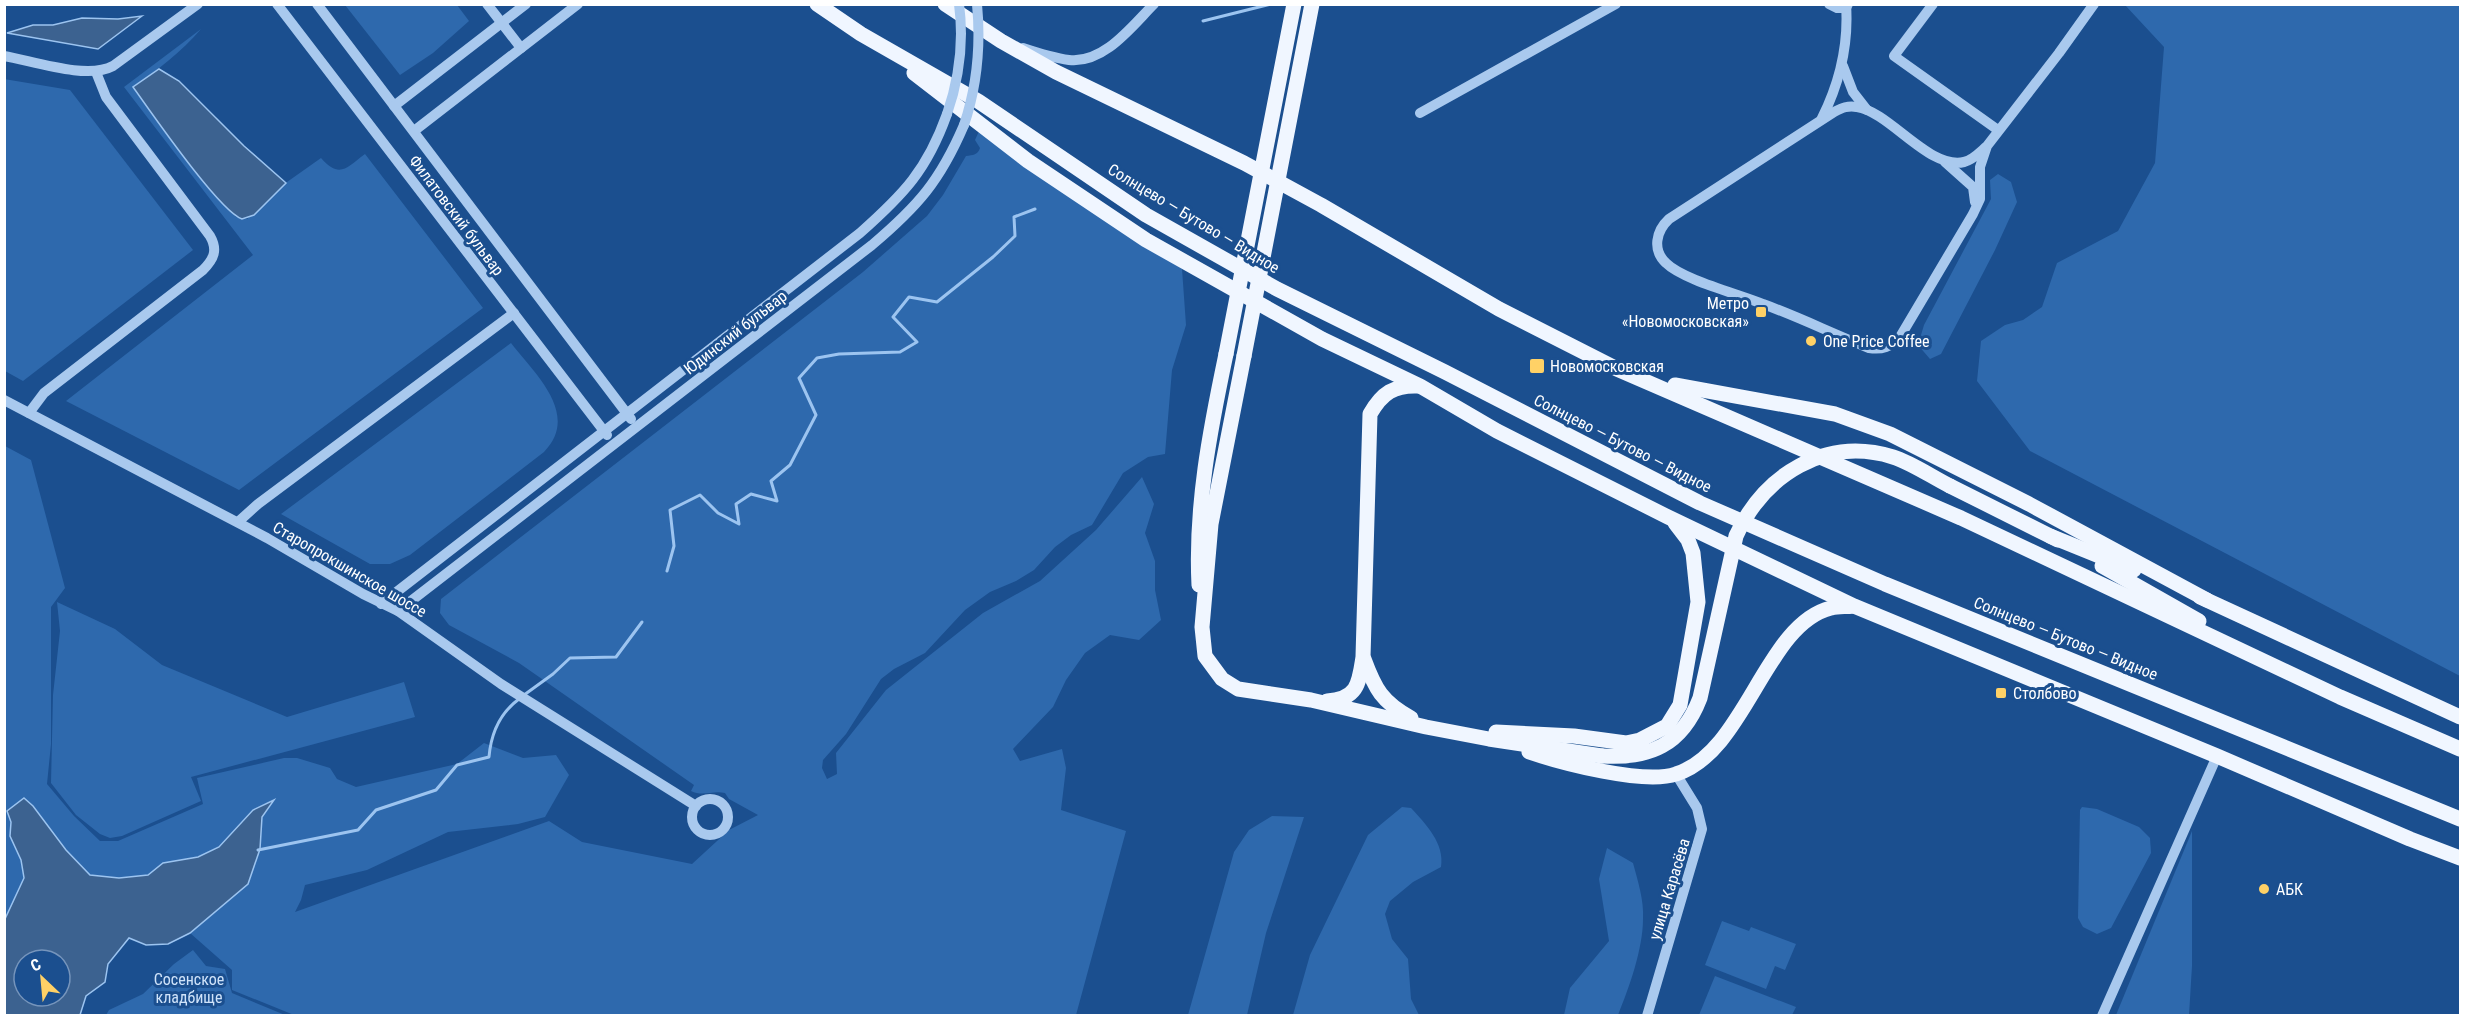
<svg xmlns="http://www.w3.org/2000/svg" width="2465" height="1020" font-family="'Roboto Condensed',sans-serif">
  <rect width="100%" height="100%" fill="#1b4f8f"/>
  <g fill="#2e69ad">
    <path d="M345,5H457L469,21L433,53L400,75Z"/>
    <path d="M2125,5H2460V676L2030,451L1977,381L1981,341L2005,325L2023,320L2042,307L2057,263L2118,231L2155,163L2164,47Z"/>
    <path d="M201,29C181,52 158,70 133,87L196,172L231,212L236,217L247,219L287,182L321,158C340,179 346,168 365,154L483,308L239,490L66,401L253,255L124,87Z"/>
    <path d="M4,79L70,90L193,250L23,381L5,371Z"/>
    <path d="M980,129L1182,269L1186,325L1172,370L1165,454L1148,457L1123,473L1092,525L1071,535L1055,547L1034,570L1016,581L990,592L965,610L925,653L894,669L881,679L846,734L823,760L822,768L827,779L837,774L836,753L886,690L983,613L1040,581L1096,530L1142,477L1154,504L1145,533L1155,561V590L1161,620L1139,640L1110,635L1085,653L1066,680L1053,707L1013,749L1020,761L1062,749L1066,768L1061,810L1126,831L1076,1015H294L232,990V970L190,933L248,884L260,849L262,817L273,801L253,810L219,847L198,857L163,863L148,875L119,878L90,876L66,850L33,806L11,822L10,836L21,860L24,878L5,919V446L31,460L65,588L51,607V744L47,784L74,816L100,841H118L203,804L197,778L284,758H297L330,768L337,779L356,787L457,764L484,743L523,758L556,755L569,775L545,817L518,824L448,832L367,870L305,885L301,900L295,912L549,821L582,842L692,864L729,830L758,815L729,799L725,793C713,790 703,797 691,791L694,785L519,663L449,625L440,613L441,599L863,272L927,216L943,195L966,156C973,155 978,155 980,148L975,140Z"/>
    <path d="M1998,174L2011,182L2017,202L1995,250L1941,354L1930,359L1918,345L1924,325L1991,199L1990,180Z"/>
    <path d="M511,343C534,373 581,414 544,452L410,555L390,564H370L281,514Z"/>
    <path d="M57,602L115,629L162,665L287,717L404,682L415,717L191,777L201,801L122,836L110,838L100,834L76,815L51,783L53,695L60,631Z"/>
    <path d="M1402,807L1411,808C1426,824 1445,844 1441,867L1413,882L1390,901L1385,914L1392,939L1408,959L1411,999L1419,1015H1293L1310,955L1368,835Z"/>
    <path d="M2082,807L2097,809L2139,827L2150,838L2151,853L2111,928L2097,934L2083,927L2078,918L2080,810Z"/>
    <path d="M1272,816L1304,817L1266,933L1247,1015H1188L1234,852L1249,830Z"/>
    <path d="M2192,831V966L2189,1015H2116Z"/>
    <path d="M1607,848L1633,863C1638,882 1644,900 1643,919C1643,949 1629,988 1618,1015H1564L1570,988L1609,941L1599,879Z"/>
    <path d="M1722,921L1749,931L1751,927L1796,944L1785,970L1775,966L1766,989L1705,965Z"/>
    <path d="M193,950L206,966L225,969L232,993L285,1015H106L109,1010L143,994L174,964Z"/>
    <path d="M1715,976L1796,1007L1792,1015H1699Z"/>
  </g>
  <g fill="#3c6290" stroke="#9cc4f0" stroke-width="1.5" fill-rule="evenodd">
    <path d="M142,16L98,49L7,33L33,25H53L82,18L118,19Z"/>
    <path d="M159,69L179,81L244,146L286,183L254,215L242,219C219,211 151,112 133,87Z"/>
    <path d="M24,798L33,806L66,850L90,875L119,878L148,875L163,863L198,857L219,847L253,810L274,800L262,817L260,849L248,884L190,933L168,944L146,945L129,938L108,964L105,982L86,996L80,1015H5V919L24,878L21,860L10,836L11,822L7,811ZM24,960H60V996H24Z"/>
  </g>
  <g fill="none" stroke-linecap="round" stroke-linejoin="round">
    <g stroke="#9cc4f0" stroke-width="3">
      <path d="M1203,21L1271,4"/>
      <path d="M667,571L674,546L670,510L700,495L718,513L739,524L736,504L751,494L777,501L771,481L790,465L816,415L799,378L817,358L839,354L900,352L917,342L893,317L909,297L937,302L993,257L1015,236L1014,217L1035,209"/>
      <path d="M524,695L553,674L570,658L616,657L642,622"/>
      <path d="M258,850L358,830L376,810L436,790L457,765L489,757C491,733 500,713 519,699"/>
    </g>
    <g stroke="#a9c9ee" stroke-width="10">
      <path d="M277,4L607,435"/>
      <path d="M317,4L631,419"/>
      <path d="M487,4L521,48"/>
      <path d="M1829,4L1837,8H1846L1848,4"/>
      <path d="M1933,4L1894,56L1998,130"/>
      <path d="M1023,48C1038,53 1054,58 1069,60C1104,64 1132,26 1154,4"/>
      <path d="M4,56C33,61 87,80 113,66L198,4"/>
      <path d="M1843,66L1853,92L1867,110"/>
      <path d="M394,106L526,4"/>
      <path d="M1420,113L1616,4"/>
      <path d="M1822,118C1840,82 1849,46 1846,4"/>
      <path d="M414,131L578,4"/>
      <path d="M1987,146C1980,152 1973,160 1964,162C1929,170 1890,112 1857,107C1848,105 1842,108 1834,112L1669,219C1656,231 1652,250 1666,263C1683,280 1739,294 1763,304C1799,317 1833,334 1869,348C1882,350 1891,347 1900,337L1973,214L1980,199V167L1987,146L2059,53L2094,4"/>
      <path d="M1945,162L1973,187L1975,202"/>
      <path d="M4,400L267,538L363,594L398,611L501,684L696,806"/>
      <path d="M29,413L44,393L203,270C214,259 218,250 210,236L106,97L96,72"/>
      <path d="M238,522L258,504L514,313"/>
      <path d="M381,604L860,233C904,194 927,170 947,114"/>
      <path d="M398,611L872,245C918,206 940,181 964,125"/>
      <circle cx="710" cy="817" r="18"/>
      <path d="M1647,1016L1702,829L1697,808L1676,774"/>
      <path d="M2102,1016L2217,756"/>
    </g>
    <g stroke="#f0f6ff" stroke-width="15">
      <path d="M817,4L861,34L978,101L1146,215L1277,289L1445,372L1700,503L1885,584L2460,819"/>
      <path d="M945,4L1001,41L1056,72L1244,163L1321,205L1499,309L1617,369L1961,518L2340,697L2460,749"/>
      <path d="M914,73L1028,161L1146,240L1322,339L1420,386L1497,431L1668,517L1854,606L2217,756L2410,839L2460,858"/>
      <path d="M1244,356L1211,524L1202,627L1205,656L1222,679L1238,689L1311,700L1426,727L1489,739L1602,756"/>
      <path d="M1675,385L1835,414L1890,434L2029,504L2207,600"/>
      <path d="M1950,486L2058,540"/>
      <path d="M2050,536L2134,570"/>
      <path d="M2102,566L2199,621"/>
      <path d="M1199,585C1195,507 1210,430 1226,354"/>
      <path d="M2200,597L2460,717"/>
      <path d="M1364,659C1375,689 1382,702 1411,718"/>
      <path d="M1327,701C1358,699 1359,683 1363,657L1370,414C1382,393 1394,385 1418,386"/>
      <path d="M1496,732L1574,736L1626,743L1640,740L1667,726L1680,705L1698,602L1693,553L1688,540L1675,523"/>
      <path d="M1529,752C1562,763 1644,785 1676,774C1746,752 1765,624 1831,608C1838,606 1846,607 1853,606"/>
    </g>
    <g stroke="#a9c9ee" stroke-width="10">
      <path d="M947,114C959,79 964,41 959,4"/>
      <path d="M964,125C977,86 981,46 977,4"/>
    </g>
    <g stroke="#f0f6ff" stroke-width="15">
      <path d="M1226,354L1294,4"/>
      <path d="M1244,356L1312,4"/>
      <path d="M1602,756C1650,759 1682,745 1700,698L1736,536C1764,475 1825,436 1893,457C1912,463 1932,477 1950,486"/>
    </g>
  </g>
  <g fill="#ffd166" stroke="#1b4f8f" stroke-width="2">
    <rect x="1755" y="306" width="12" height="12" rx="3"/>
    <circle cx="1811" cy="341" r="6"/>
    <rect x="1529" y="358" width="16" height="16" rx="3"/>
    <rect x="1995" y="687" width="12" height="12" rx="3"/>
    <circle cx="2264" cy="889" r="6"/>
  </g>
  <g text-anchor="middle" stroke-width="6" stroke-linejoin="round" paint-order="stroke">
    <g font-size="16" fill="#fff" stroke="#1b4f8f">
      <text transform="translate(457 215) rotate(53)" y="6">Филатовский бульвар</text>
      <text transform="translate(1194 218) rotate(31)" y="6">Солнцево — Бутово — Видное</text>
      <text transform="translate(735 332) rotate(-38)" y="6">Юдинский бульвар</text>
      <text transform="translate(1623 443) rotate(27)" y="6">Солнцево — Бутово — Видное</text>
      <text transform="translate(350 569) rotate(30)" y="6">Старопрокшинское шоссе</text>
      <text transform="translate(2066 638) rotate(22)" y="6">Солнцево — Бутово — Видное</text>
      <text transform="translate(1669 889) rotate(-73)" y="6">улица Карасёва</text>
    </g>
    <g font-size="16" fill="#fff" stroke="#1b4f8f" text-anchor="start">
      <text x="1749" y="309" text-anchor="end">Метро<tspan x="1749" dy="18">«Новомосковская»</tspan></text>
      <text x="1823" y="347">One Price Coffee</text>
      <text x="1550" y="372">Новомосковская</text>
      <text x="2013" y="699">Столбово</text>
      <text x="2276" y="895">АБК</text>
    </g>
    <g font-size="16" fill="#cfe3fa" stroke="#1b4f8f">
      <text x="189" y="985">Сосенское<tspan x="189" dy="18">кладбище</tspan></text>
    </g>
  </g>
  <rect width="2465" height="1020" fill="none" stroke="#ffffff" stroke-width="12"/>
  <g transform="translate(42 978) rotate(334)"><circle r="28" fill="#1b4f8f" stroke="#7695bc" stroke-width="1.5"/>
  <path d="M0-4.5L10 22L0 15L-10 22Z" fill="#ffd166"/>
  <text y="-9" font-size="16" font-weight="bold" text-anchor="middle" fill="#ffffff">С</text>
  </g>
</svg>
